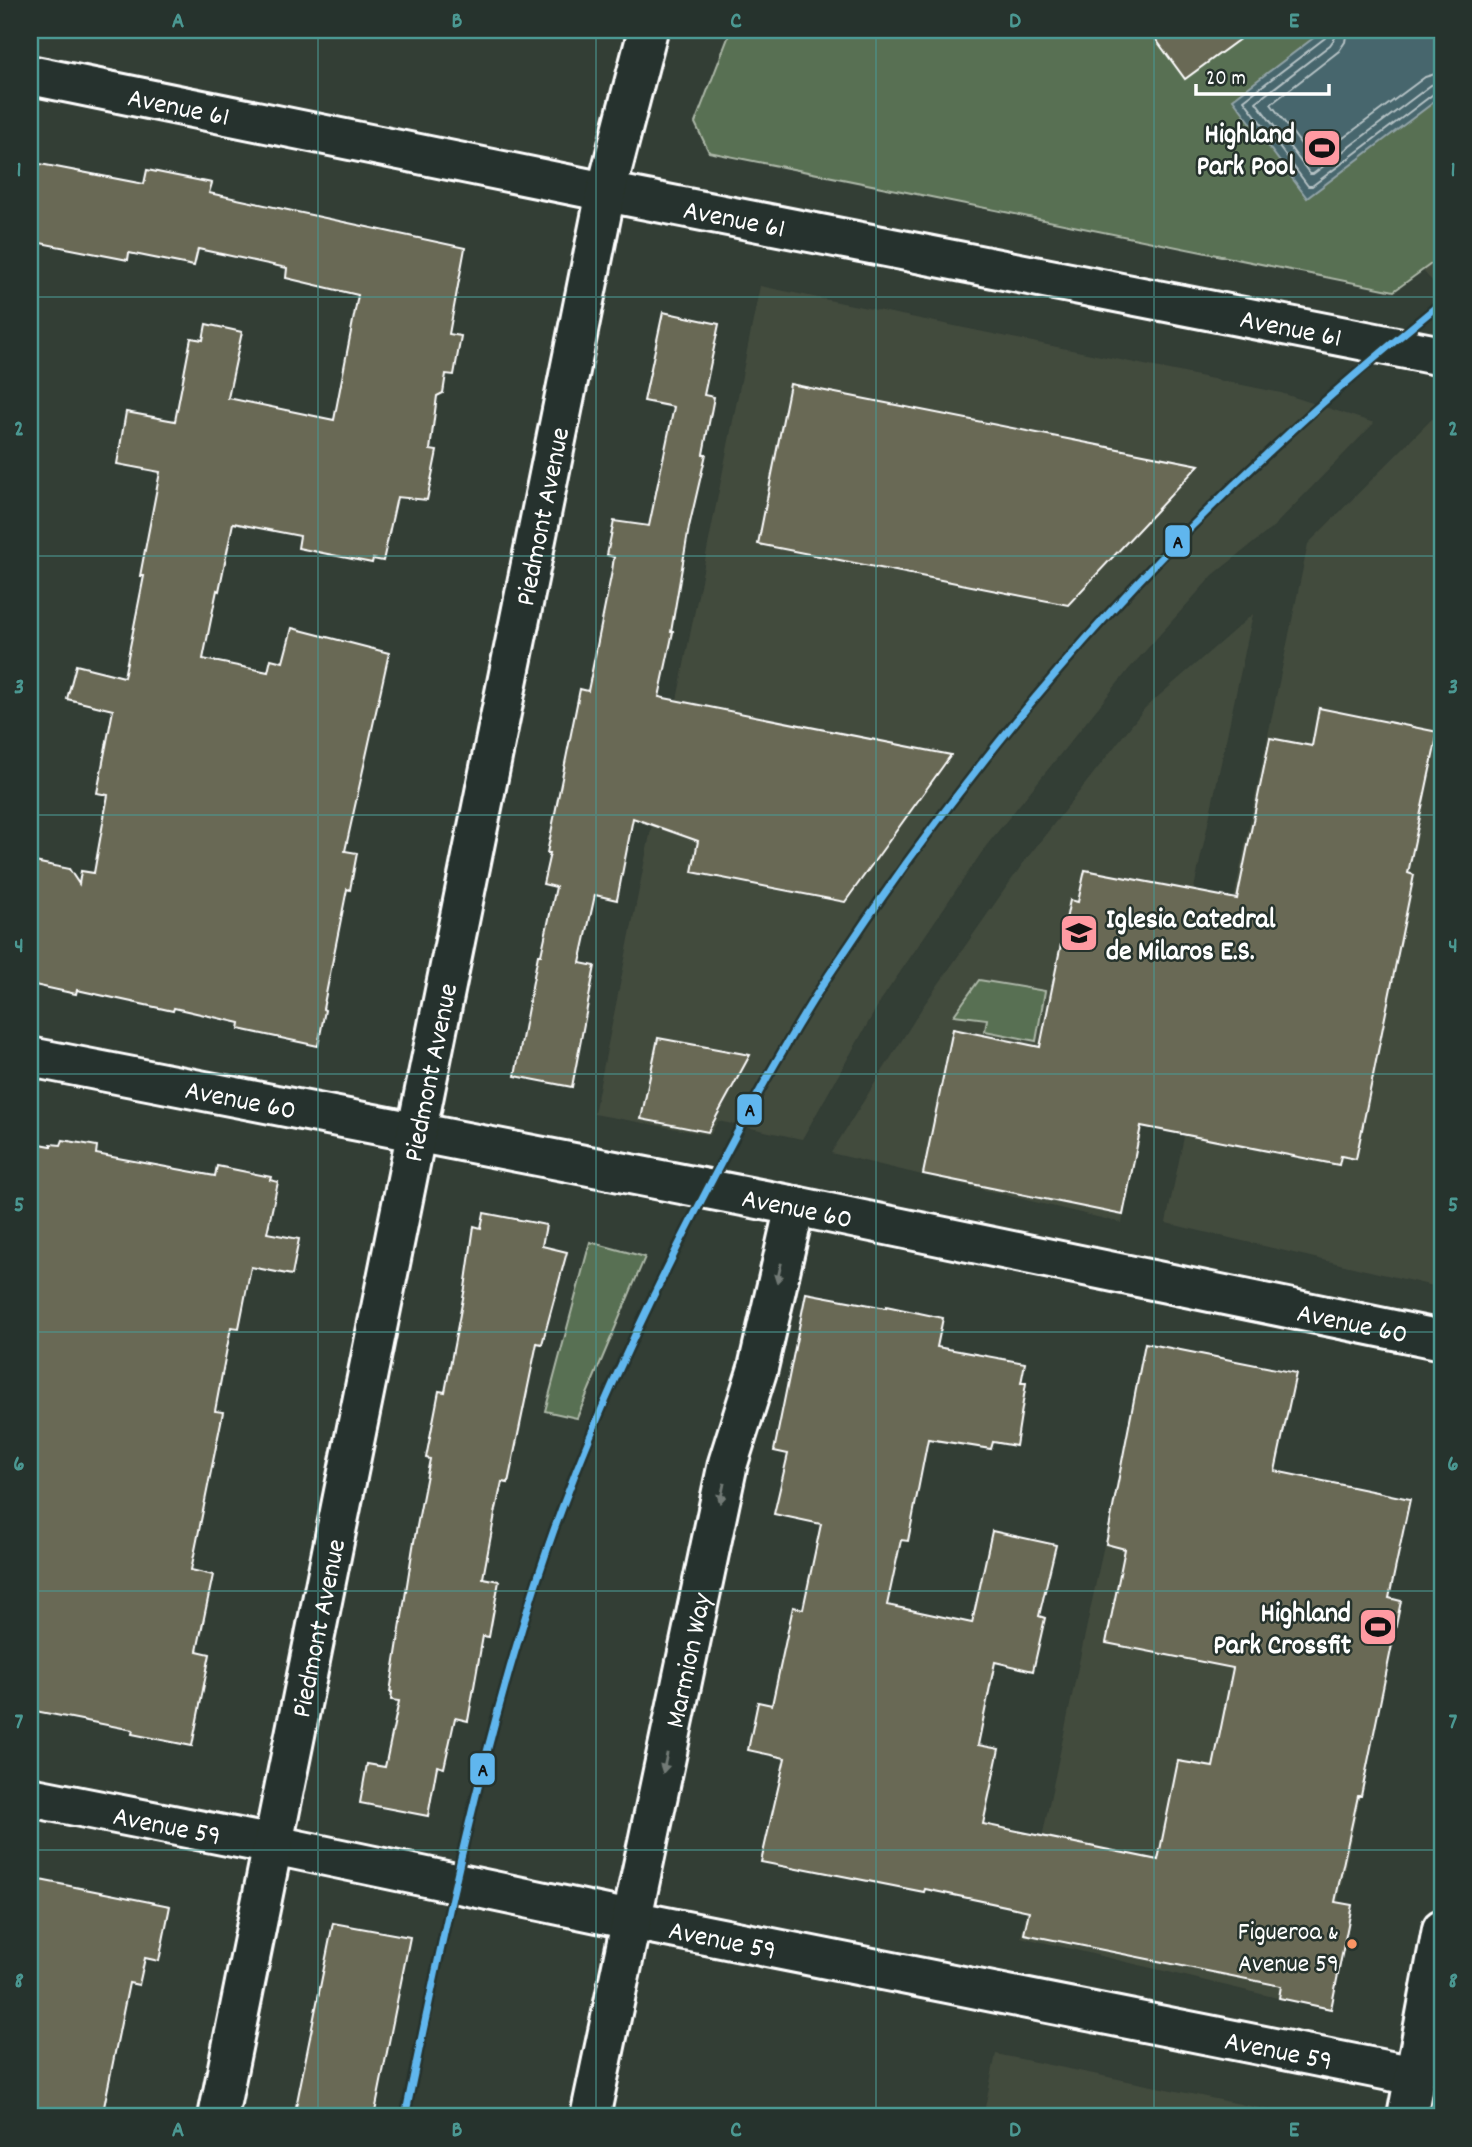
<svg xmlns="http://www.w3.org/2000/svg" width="1472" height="2147" font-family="Dekko,sans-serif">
  <rect width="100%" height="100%" fill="#333e35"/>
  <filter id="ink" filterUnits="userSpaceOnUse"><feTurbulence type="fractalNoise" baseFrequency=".0143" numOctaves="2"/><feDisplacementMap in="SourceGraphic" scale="14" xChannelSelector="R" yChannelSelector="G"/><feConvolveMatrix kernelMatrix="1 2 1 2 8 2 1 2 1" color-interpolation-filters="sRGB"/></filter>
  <g filter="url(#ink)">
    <g fill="#434b3e">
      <path d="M1442,256V287L1436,285L1423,271Z"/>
      <path d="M760,286L1281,393L1374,423L1272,528L1213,575L1129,669L986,846L881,1000L802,1139L718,1121L710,1135L594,1114Z"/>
      <path d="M1432,419L1442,421V1288L1166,1223L1308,544Z"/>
      <path d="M1253,614L1122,1223L831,1153L924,1005L1024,862L1145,708Z"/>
      <path d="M1105,1540L1401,1601L1316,2007L1021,1937Z"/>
      <path d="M996,2054L1294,2115V2117H983Z"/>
    </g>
    <g fill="#596f52" stroke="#acb7a8" stroke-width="2">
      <path d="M731,30H1442V256L1394,291L709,152L695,123Z"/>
      <path d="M979,980L1045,991L1036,1041L985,1031L987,1019L954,1015Z"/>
      <path d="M590,1242L645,1257L577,1418L545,1411Z"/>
    </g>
    <path fill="#47666d" stroke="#91a3a7" stroke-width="2" d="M1324,30H1442V96L1307,198L1233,99Z"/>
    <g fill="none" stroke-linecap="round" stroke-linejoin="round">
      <g stroke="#b5c2c5" stroke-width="2">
        <path d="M1328,30L1325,38L1244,100L1308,186H1312L1436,92L1442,91"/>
        <path d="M1336,30L1335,38L1330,45L1256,102L1310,174H1313L1431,85L1442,82"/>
        <path d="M1347,30L1345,42L1339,51L1271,104L1312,159H1315L1425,77L1442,72"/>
      </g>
    </g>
    <g fill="#696954" stroke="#fff" stroke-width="2">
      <path d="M1149,30H1252L1185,79Z"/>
      <path d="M30,162L144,184L147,170L212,183L209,193L465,248L449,334L461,336L454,375L446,374L443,393L437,396L430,450L437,451L427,500L397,497L383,561L373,559L372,563L298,548L300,536L233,523L219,591L217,590L203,659L268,672L271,659L283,662L292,628L389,653L345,851L357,853L350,890L347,889L323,1009L325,1010L318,1046L239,1029L240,1023L174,1008L173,1011L77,990L76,994L30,984V861L69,869L79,884L81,871L94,873L108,795L97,793L113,710L67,699L76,665L124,677L144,576H140L160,472L117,464L126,412L175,421L191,338L203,340L206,324L242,332L228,398L334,420L358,295L286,278L287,268L198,249L194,266L129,253L128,260L30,241Z"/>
      <path d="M663,312L719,324L704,395L714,397L703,454H706L689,527L671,632H673L659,697L951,755L845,902L692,872L698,841L633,818L617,900L595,895L580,963L595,966L572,1087L515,1076L538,955H541L556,887L543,884L550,853H547L580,689L588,691L612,571L614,557L607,555L614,521L649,526L674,407L644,401Z"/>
      <path d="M790,384L1199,465L1068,605L758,544Z"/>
      <path d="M1319,708L1438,732L1408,873L1414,875L1356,1159L1341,1156L1339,1165L1141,1126L1123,1215L923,1174L953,1029L1040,1047L1070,900L1078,902L1085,870L1237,899L1270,738L1312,746Z"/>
      <path d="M658,1038L750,1055L708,1132L641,1119Z"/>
      <path d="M63,1140L97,1146L96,1154L215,1176L217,1166L271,1177L270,1180L278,1182L267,1233L299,1239L292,1275L251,1267L239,1328L231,1327L215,1411L223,1412L191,1570L213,1575L197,1651L210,1654L192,1746L132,1734L133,1730L30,1710V1142L51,1146V1144L61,1145Z"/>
      <path d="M484,1213L546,1225L542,1246L567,1252L542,1344L537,1343L508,1483L502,1482L495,1514L483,1578L499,1581L489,1637L483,1636L468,1721L455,1718L444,1768L437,1766L428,1816L360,1803L367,1764L385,1767L399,1701L391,1700L392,1692H390L413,1547L430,1459L426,1458L439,1391L445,1392L465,1288L474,1226L481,1228Z"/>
      <path d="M806,1293L886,1308V1306L943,1318L937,1347L1025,1363L1021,1383H1026L1016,1446L993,1442L991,1449L928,1439L908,1541L901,1540L887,1605L972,1623L992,1531L1056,1545L1039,1616L1045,1618L1033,1671L995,1662L978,1745L999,1749L983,1824L1158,1860L1178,1761L1213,1767L1233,1668L1106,1643L1125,1549L1106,1544L1145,1343L1296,1373L1275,1471L1410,1499L1389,1598L1401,1601L1361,1796H1358L1335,1902L1352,1905L1331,2009L1279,1998L1281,1986L1024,1934L1029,1911L925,1889L924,1892L802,1868V1870L761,1862L785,1758L748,1750L758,1702L772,1705L793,1607L803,1609L821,1524L774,1514L788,1454L774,1451Z"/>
      <path d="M30,1878L170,1906L159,1961L145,1958L139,1985L129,1983L102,2117H30Z"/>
      <path d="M333,1923L410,1937L374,2117H294Z"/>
    </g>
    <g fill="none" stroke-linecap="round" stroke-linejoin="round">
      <g stroke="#fff" stroke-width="44">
        <g id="minor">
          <path id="s1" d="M30,75L606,192L1442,356"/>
          <path id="s2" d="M30,1057L795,1206L1442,1340"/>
          <path id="s3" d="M30,1797L274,1845L631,1920L1415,2076"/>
          <path id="s4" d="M218,2117L606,192L648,30"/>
          <path id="s5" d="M590,2117L728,1463L758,1368L795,1206"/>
        </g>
      </g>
      <g stroke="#fff" stroke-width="44">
        <path id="major" d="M1407,2117L1442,1929"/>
      </g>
      <use href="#minor" stroke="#26332d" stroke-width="38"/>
      <use href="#major" stroke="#26332d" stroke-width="38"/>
      <g stroke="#26332d" stroke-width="12">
        <path id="rail-1" d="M405,2117C445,1924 485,1730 549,1544C589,1429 641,1317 697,1209C738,1130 780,1050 829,975C955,784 1103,605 1271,450C1326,398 1384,350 1442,302"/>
      </g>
      <use href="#rail-1" stroke="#60b6ee" stroke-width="7"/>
    </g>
    <defs><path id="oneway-solid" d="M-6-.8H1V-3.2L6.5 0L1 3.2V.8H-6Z" transform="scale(1.75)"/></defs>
    <g fill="#727a76">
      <use href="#oneway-solid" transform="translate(779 1273) rotate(103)"/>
      <use href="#oneway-solid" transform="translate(722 1493) rotate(102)"/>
      <use href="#oneway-solid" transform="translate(665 1763) rotate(102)"/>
    </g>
  </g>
  <path fill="none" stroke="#4b9892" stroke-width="2" stroke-opacity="0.55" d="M318,30V2117M596,30V2117M876,30V2117M1154,30V2117M30,297H1442M30,556H1442M30,815H1442M30,1074H1442M30,1332H1442M30,1591H1442M30,1850H1442"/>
  <defs>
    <g id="stadium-square" transform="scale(2.0125)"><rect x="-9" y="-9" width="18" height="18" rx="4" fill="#ff9aa2" stroke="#26332d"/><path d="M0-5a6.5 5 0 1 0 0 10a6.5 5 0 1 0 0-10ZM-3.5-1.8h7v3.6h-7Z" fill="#111"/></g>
    <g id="school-square" transform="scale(2.0125)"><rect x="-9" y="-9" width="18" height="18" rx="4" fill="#ff9aa2" stroke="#26332d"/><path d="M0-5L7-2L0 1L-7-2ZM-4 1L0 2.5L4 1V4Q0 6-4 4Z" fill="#111"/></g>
  </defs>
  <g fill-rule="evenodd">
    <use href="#stadium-square" x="1322" y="148"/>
    <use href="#school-square" x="1079" y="933"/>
    <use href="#stadium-square" x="1378" y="1627"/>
  </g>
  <circle fill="#fb9564" stroke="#26332d" stroke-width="2.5" cx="1352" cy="1944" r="6"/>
  <g text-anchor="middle" stroke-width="5" stroke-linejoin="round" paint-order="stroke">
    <g font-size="26" fill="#fff" stroke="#26332d" text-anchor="end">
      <text x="1339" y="1939">Figueroa &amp;<tspan x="1339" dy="32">Avenue 59</tspan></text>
    </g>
    <g font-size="28" fill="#fff" stroke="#26332d">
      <text dy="10" stroke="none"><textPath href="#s1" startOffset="152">Avenue 61</textPath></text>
      <text dy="10" stroke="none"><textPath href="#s1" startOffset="719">Avenue 61</textPath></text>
      <text dy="10" stroke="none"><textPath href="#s1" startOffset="1286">Avenue 61</textPath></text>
      <text dy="10" stroke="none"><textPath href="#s4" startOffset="1633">Piedmont Avenue</textPath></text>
      <text dy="10" stroke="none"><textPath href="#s4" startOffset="1066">Piedmont Avenue</textPath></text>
      <text dy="10" stroke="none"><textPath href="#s2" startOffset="215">Avenue 60</textPath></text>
      <text dy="10" stroke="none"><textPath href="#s2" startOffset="782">Avenue 60</textPath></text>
      <text dy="10" stroke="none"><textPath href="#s2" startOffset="1349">Avenue 60</textPath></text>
      <text dy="10" stroke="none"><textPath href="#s4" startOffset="499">Piedmont Avenue</textPath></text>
      <text dy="10" stroke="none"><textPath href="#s5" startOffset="467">Marmion Way</textPath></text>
      <text dy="10" stroke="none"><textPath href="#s3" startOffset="140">Avenue 59</textPath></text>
      <text dy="10" stroke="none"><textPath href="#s3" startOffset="707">Avenue 59</textPath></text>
      <text dy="10" stroke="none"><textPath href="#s3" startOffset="1274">Avenue 59</textPath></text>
    </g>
    <g font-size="28" font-weight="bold" fill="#fff" stroke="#26332d" text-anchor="end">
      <text x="1295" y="142">Highland<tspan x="1295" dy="32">Park Pool</tspan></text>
      <text x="1106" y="927" text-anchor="start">Iglesia Catedral<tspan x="1106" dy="32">de Milaros E.S.</tspan></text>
      <text x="1351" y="1621">Highland<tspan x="1351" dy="32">Park Crossfit</tspan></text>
    </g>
  </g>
  <g stroke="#26332d" stroke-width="2.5">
    <rect x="1164" y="524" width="27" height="34" rx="7" fill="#60b6ee"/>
    <rect x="736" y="1093" width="27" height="33" rx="7" fill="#60b6ee"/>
    <rect x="469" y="1752" width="27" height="34" rx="7" fill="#60b6ee"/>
  </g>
  <g font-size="19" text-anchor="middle" font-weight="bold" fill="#111">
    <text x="1178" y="548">A</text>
    <text x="750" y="1116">A</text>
    <text x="483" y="1776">A</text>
  </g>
  <rect width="1472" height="2147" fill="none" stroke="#26332d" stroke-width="77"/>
  <path d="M1196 84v10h133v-10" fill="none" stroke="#ffffff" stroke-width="3.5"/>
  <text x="1206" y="84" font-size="21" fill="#ffffff" stroke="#26332d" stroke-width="5" paint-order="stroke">20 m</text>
  <rect x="38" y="38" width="1396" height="2070" fill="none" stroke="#4b9892" stroke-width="2.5"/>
  <g font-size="23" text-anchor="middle" font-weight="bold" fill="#4b9892">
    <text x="178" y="27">A</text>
    <text x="457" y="27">B</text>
    <text x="736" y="27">C</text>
    <text x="1015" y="27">D</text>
    <text x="1294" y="27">E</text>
    <text x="19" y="176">1</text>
    <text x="1453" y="176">1</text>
    <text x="19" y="435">2</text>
    <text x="1453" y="435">2</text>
    <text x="19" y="693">3</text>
    <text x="1453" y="693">3</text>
    <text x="19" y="952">4</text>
    <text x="1453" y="952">4</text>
    <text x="19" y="1211">5</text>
    <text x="1453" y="1211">5</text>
    <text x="19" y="1470">6</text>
    <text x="1453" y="1470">6</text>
    <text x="19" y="1728">7</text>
    <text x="1453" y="1728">7</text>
    <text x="19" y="1987">8</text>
    <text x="1453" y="1987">8</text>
    <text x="178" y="2136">A</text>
    <text x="457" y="2136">B</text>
    <text x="736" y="2136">C</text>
    <text x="1015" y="2136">D</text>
    <text x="1294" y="2136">E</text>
  </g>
</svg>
